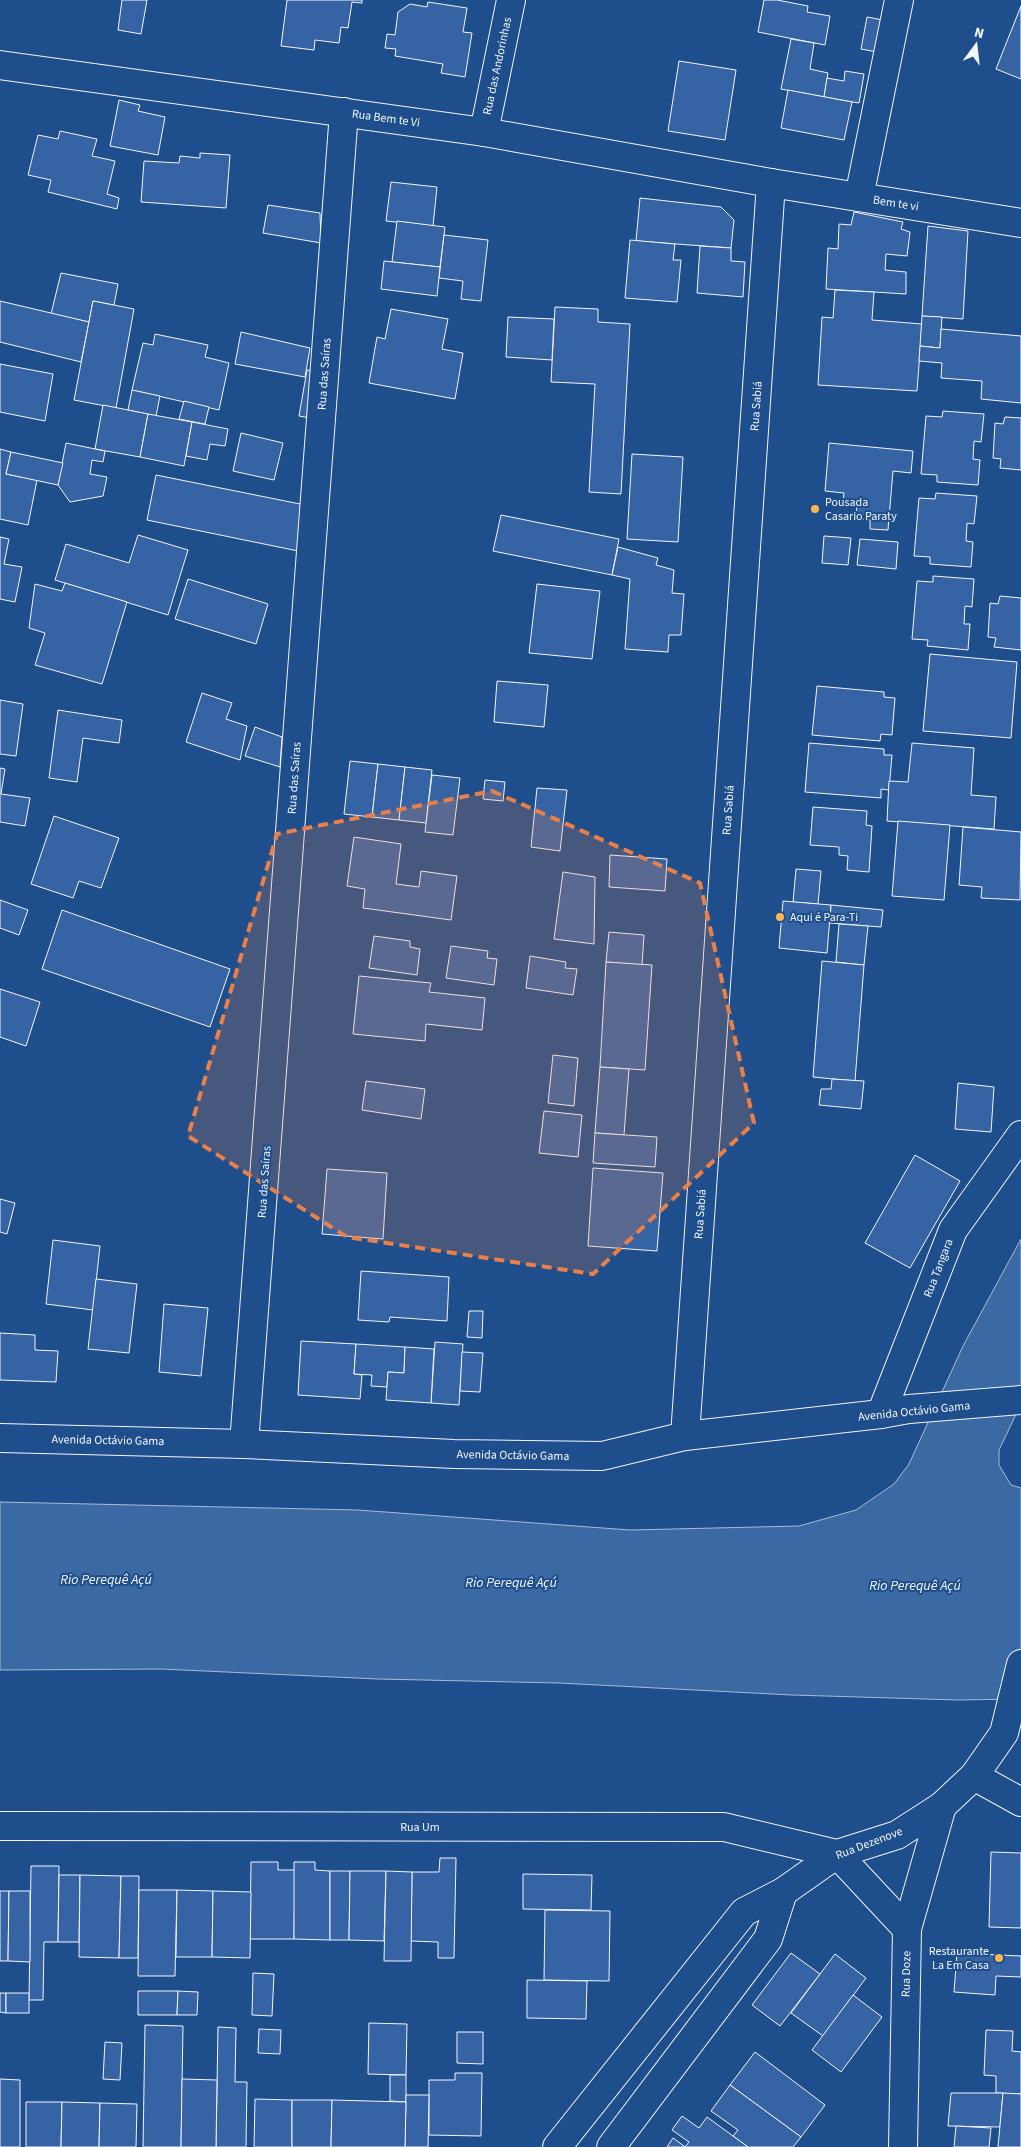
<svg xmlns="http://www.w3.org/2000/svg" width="1021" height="2147" font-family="'Source Sans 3',sans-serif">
  <rect width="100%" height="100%" fill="#1f4e8c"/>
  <path fill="#3b69a3" stroke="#a8bbd7" d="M1021,1239V1404L999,1450V1465L1011,1485L1021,1488V1699L958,1700L792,1695L559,1683L378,1679L161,1669L0,1670V1502L358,1510L630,1530L799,1526L856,1510L894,1484L909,1464L963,1346Z"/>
  <g fill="#3563a3" stroke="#f2f6ff">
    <path d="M122,0H147L141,34L118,30Z"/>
    <path d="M287,0H362V3L352,2L348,28L341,27L339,43L315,40L314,50L281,46Z"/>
    <path d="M764,0H777L808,6L807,12L830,16L825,45L758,32Z"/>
    <path d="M428,2L467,8L463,32L472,33L465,77L441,73L443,64L395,56L396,49L385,48L387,34L395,35L398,12L410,4L427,7Z"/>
    <path d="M1021,6V79L996,69Z"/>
    <path d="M867,17L888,21L882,53L861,49Z"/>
    <path d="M791,39L814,43L810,69L828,73L824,97L781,89Z"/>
    <path d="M679,61L736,70L725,140L668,131Z"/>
    <path d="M845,71L864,74L859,103L824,97L827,78L844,81Z"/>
    <path d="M788,90L852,102L844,140L781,128Z"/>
    <path d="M119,100L140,105L138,111L165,117L158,155L110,146Z"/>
    <path d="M60,131L97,139L92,156L115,161L107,194L119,198L117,209L48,192L51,180L28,175L38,135L58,139Z"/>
    <path d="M200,153L230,155L226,208L141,202L144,161L179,163L180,156L200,158Z"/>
    <path d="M391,182L437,187L433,226L386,221Z"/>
    <path d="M640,198L721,207L734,220L731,248L636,241Z"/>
    <path d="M268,205L320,213L321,243L263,233Z"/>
    <path d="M854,212L903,222L901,229L910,232L907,256L886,254L885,270L906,272V294L826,289L828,248L838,249L839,224L851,225Z"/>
    <path d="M397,221L445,227L440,267L392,262Z"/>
    <path d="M928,226L968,231L963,319L922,316Z"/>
    <path d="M444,235L488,240L481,301L461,299L463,281L439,278Z"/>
    <path d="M630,240L675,244L673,260H681L677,302L625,298Z"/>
    <path d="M700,246L731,248V261L745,262L743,297L697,293Z"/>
    <path d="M384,261L440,267L437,296L381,289Z"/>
    <path d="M61,273L118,284L114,305L93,301L89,322L51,314Z"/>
    <path d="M835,290L874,292L872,320L922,324L917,391L818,385L822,317L833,318Z"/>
    <path d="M0,301L89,322L81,362L0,342Z"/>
    <path d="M93,301L134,309L116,408L74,400Z"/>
    <path d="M555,307L598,309V322L630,324L621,494L589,492L595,384L551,382Z"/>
    <path d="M391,309L448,319L442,349L463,353L455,399L369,383L377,337L385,339Z"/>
    <path d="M922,316L942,317L940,348L920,346Z"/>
    <path d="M508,317L554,319L552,360L506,357Z"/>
    <path d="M941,329L1021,336V403L981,399L982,381L941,378L942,363L919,361L920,346L940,348Z"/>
    <path d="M241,332L310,348L305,377L235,364Z"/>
    <path d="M155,334L208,345L205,357L229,363L219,410L132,390L143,343L153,345Z"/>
    <path d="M0,364L53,374L45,421L0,412Z"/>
    <path d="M307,370L317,371L310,418L299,416Z"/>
    <path d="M132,390L160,396L156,416L128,410Z"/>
    <path d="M184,401L209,407L205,424L179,419Z"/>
    <path d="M103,405L148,414L140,457L95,449Z"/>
    <path d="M943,411L984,414L981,442L974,441L973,459L980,460L978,485L937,482V475L921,474L926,416L942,417Z"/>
    <path d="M148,414L192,422L184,466L140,457Z"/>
    <path d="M1005,417L1021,418V470L1000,468L1001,459L993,458L995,423L1003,424Z"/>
    <path d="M192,422L228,429L225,446L210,444L207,460L186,456Z"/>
    <path d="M241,433L283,443L274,480L233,471Z"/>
    <path d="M66,443L105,451L103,462L92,460L90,474L107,477L103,496L70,502L58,485Z"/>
    <path d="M829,443L913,451L911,473L893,471L888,530L870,529V520L856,518L857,503L843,502L844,493L825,491Z"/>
    <path d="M0,449L11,452L6,474L37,480L28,525L0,519Z"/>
    <path d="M11,452L63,463L58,485L6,474Z"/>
    <path d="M632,454L683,457L678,542L627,539Z"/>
    <path d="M156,475L305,505L303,552L147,520Z"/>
    <path d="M936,493L977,496L974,524L967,523L966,541L973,542L971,567L930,564V557L914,556L919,498L935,499Z"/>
    <path d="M501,515L619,539L612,575L493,551Z"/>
    <path d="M138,535L188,550L168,615L55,580L66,544L129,563Z"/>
    <path d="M824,536L851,538L848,565L822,563Z"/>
    <path d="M0,537L9,539L4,564L22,567L15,602L0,599Z"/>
    <path d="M860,539L898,542L896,569L857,565Z"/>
    <path d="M618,547L658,558L656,565L674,570L672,593L684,594L681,635H669L668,652L625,649L630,579L612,575Z"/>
    <path d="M933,576L974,579L972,607L965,606L964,624H970L968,650L927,646L928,640L912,639L917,581L933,582Z"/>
    <path d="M188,579L268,604L256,644L175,619Z"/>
    <path d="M65,583L127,602L102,684L35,665L45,633L29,628L35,584L62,591Z"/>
    <path d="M537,584L600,591L592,659L529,653Z"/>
    <path d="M1000,596L1021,598V650L994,647L996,638L988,637L990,603L998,604Z"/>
    <path d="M930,654L1017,662L1011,738L923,731Z"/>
    <path d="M497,681L548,685L544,727L494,722Z"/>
    <path d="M817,686L884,692V697L895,698L892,735L881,734L880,741L812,735Z"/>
    <path d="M202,693L232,703L226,719L247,726L240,760L186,742Z"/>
    <path d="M0,700L23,704L16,756L0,754Z"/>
    <path d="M58,710L122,720L119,743L83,738L77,782L49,778Z"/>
    <path d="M255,727L282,737L280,767L245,756Z"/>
    <path d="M809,743L884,749V755H892L889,790L881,789V798L805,792Z"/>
    <path d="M912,743L974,748L971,795L996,797L994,829L887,821L889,781L908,782Z"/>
    <path d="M350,761L378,764L372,817L344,814Z"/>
    <path d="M378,764L405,767L399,820L372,817Z"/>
    <path d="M405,767L432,770L426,823L399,820Z"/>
    <path d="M0,768L5,769L1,794L30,798L25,826L0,822Z"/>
    <path d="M432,775L460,778L453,835L425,832Z"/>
    <path d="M485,780L505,782L503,801L483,799Z"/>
    <path d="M537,788L567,790L560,851L531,847Z"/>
    <path d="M813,807L867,811L866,825L872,826L869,872L847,870L848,856L839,855V847L810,845Z"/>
    <path d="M54,816L119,838L101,888L79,881L73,898L31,884Z"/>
    <path d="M898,821L950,825L944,900L892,896Z"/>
    <path d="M963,827L1021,832L1020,900L981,898L982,887L959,885Z"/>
    <path d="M354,837L401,844L396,884L419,887L421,871L457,876L451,920L363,908L365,889L347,886Z"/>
    <path d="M610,855L667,859L665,891L609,887Z"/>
    <path d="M796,869L821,871L818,904L793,902Z"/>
    <path d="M563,872L595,877L594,944L554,939Z"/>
    <path d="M0,900L28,910L19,935L0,928Z"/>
    <path d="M783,901L831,905L827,953L779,948Z"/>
    <path d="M831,905L883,910L881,927L830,923Z"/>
    <path d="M62,910L230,969L210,1027L42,969Z"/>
    <path d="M839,924L868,926L864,965L836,962Z"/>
    <path d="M609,932L644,935L642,965L606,962Z"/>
    <path d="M374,936L410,941V947L420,949L417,975L369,968Z"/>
    <path d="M451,946L488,951L487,958L497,959L494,985L446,978Z"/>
    <path d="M530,956L566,962L565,968L577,969L573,995L526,988Z"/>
    <path d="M822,961L864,965L855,1081L813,1077Z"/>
    <path d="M606,962L652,965L645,1070L600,1067Z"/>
    <path d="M359,976L431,983L429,992L485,998L482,1030L426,1024L425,1041L353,1034Z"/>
    <path d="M0,989L40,1002L26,1046L0,1037Z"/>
    <path d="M553,1055L578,1058L574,1106L548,1103Z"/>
    <path d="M600,1067L629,1069L624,1135L595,1133Z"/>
    <path d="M832,1079L864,1081L861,1109L819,1105L821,1089H831Z"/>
    <path d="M366,1081L425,1089L421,1119L362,1110Z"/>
    <path d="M958,1083L994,1087L991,1132L955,1129Z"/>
    <path d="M544,1111L582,1115L578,1157L539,1153Z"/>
    <path d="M595,1133L657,1137L655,1167L593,1163Z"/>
    <path d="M915,1155L960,1181L910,1268L865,1243Z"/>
    <path d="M593,1168L663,1173L657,1251L588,1246Z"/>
    <path d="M327,1169L387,1173L383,1239L322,1234Z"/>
    <path d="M0,1199L15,1203L7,1234L0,1232Z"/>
    <path d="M53,1240L100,1246L93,1310L46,1304Z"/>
    <path d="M361,1271L449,1277L447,1321L390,1317L389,1322L358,1320Z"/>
    <path d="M96,1279L137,1284L129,1353L88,1349Z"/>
    <path d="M164,1304L208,1308L201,1376L159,1372Z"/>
    <path d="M469,1311H483L482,1338L467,1337Z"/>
    <path d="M0,1333L35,1335V1350L58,1351L56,1382L0,1380Z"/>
    <path d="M301,1341L356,1344L354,1374L362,1375L360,1399L298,1395Z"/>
    <path d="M435,1342L463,1344L459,1405L431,1403Z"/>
    <path d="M356,1344L405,1347L404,1373L388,1372L387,1387L371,1386L372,1375L354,1374Z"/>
    <path d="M405,1347L434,1349L431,1403L386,1400L388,1372L404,1373Z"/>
    <path d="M462,1352L483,1353L480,1392L460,1391Z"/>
    <path d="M991,1852L1021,1853V1928L989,1927Z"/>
    <path d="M440,1858H456L454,1958H438V1942L411,1941L412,1872H439Z"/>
    <path d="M251,1862H278V1870H295L294,1939H250Z"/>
    <path d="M294,1862H315V1870L330,1871V1940L294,1939Z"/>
    <path d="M31,1866H59L58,1942H44L43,2000H29Z"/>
    <path d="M330,1871H350L349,1940H330Z"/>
    <path d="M350,1871H386L384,1941L349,1940Z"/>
    <path d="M386,1871L412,1872L411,1961H384Z"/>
    <path d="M523,1874L592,1875L591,1910L523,1909Z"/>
    <path d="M59,1875H80L79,1942H58Z"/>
    <path d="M80,1875L121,1876L119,1958L79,1957Z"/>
    <path d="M121,1876H139L138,1958H119Z"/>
    <path d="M139,1890H177L175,1976H138Z"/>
    <path d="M177,1890L213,1891L212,1957H176Z"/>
    <path d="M0,1891H9L8,1961H0Z"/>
    <path d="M9,1891H30V1962L8,1961Z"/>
    <path d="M213,1891L251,1892L250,1958L212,1957Z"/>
    <path d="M545,1910L610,1911L609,1981L544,1980Z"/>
    <path d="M791,1953L820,1974L780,2026L752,2005Z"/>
    <path d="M957,1953L1021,1956V1977L996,1976L995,1995L954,1992Z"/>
    <path d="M835,1954L866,1978L823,2036L791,2013Z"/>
    <path d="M253,1973L274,1974L272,2016L252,2015Z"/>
    <path d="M527,1980L587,1981L586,2019L527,2018Z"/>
    <path d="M138,1991H178L177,2015H138Z"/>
    <path d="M178,1991L198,1992L197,2015H177Z"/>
    <path d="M0,1993H6V2013L0,2012Z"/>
    <rect x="6" y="1993" width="23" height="20"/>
    <path d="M853,1995L882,2017L841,2072L812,2050Z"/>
    <path d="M369,2023L407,2024L406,2075L368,2074Z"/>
    <path d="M145,2025L183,2026L181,2147H143Z"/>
    <path d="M218,2027L236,2028L235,2082H247L246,2147H216Z"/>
    <path d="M259,2029L281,2030L280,2054L258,2053Z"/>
    <path d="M986,2030L1013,2031L1012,2051L1021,2052V2094L996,2093V2076L984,2075Z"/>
    <path d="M457,2032H483V2064L457,2063Z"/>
    <path d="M105,2042L122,2043L120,2080L103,2079Z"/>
    <path d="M755,2052L825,2105L801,2137L730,2085Z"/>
    <path d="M455,2073H482L481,2136L429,2135V2080H455Z"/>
    <path d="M390,2075H406V2102L390,2101Z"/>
    <path d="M0,2079L20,2080V2147H0Z"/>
    <path d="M182,2079L217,2080L216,2147H181Z"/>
    <path d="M730,2085L801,2137L793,2147H748L733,2136L738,2130L711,2111Z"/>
    <path d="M951,2093H1003L1000,2127L948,2126Z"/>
    <path d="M1003,2093L1021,2094V2147H998Z"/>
    <path d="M406,2095H429L428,2147H405Z"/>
    <path d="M255,2099L292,2100V2147H254Z"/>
    <path d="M292,2100H332L331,2147H292Z"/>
    <path d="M332,2100L406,2102L405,2147H331Z"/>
    <path d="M26,2102H62L61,2147H26Z"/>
    <path d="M62,2102L100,2103L99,2147H61Z"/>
    <path d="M100,2103L137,2104L136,2147H99Z"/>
    <path d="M682,2116L699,2128L707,2117L748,2147H685L689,2142L672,2130Z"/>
    <path d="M956,2126L991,2128L989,2147H954Z"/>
    <path d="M673,2138L684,2146L685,2147H667Z"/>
  </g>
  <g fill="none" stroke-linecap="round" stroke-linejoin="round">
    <g stroke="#f2f6ff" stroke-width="30">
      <g id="minor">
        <path d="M0,65L484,132L771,183L1021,223"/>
        <path d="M484,132L511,0"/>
        <path d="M859,197L899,0"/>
        <path d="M881,1414L953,1230L1021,1135"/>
        <path d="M685,1436L771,183"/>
        <path d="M244,1444L344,112"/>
        <path d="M974,1776L1021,1802"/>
        <path d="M0,1826L724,1827L837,1854L907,1929"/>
        <path d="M903,2147L907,1929L942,1806"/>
      </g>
    </g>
    <g stroke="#f2f6ff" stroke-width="30">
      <g id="tertiary">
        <path d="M0,1438L244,1444L454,1454L602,1456L685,1436L881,1414L909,1409L1021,1400"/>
        <path d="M557,2147L744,1912L783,1892L837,1854L897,1835L942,1806L974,1776L1004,1733L1021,1664"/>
        <path d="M611,2147L768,1939L783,1892"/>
      </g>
    </g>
    <use href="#minor" stroke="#1f4e8c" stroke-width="28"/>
    <use href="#tertiary" stroke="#1f4e8c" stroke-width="28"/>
  </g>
  <path fill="#ea8049" fill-opacity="0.2" stroke="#ea8049" stroke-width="4" stroke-dasharray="10 6" stroke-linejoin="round" d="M492,791L700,883L754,1123L593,1274L347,1237L188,1136L277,834Z"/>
  <g fill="#ffb74d" stroke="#1f4e8c" stroke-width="2">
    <circle cx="815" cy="509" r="5"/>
    <circle cx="780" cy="917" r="5"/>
    <circle cx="999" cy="1958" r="5"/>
  </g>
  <g text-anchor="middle" stroke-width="4" stroke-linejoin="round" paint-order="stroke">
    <g font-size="12" fill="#f2f6ff" stroke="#1f4e8c">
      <text transform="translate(497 66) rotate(-78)" y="4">Rua das Andorinhas</text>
      <text transform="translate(386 118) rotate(8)" y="4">Rua Bem te Vi</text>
      <text transform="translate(896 203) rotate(9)" y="4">Bem te vi</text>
      <text transform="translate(324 374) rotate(-86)" y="4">Rua das Saíras</text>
      <text transform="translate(756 406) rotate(-86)" y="4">Rua Sabiá</text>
      <text transform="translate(294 778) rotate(-86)" y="4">Rua das Saíras</text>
      <text transform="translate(728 810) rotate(-86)" y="4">Rua Sabiá</text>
      <text transform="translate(264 1182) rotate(-86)" y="4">Rua das Saíras</text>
      <text transform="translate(700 1214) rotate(-86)" y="4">Rua Sabiá</text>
      <text transform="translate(938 1268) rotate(-69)" y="4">Rua Tangara</text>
      <text transform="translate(914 1411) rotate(-6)" y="4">Avenida Octávio Gama</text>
      <text transform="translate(108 1440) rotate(1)" y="4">Avenida Octávio Gama</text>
      <text transform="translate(513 1455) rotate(1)" y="4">Avenida Octávio Gama</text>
      <text x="420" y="1831">Rua Um</text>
      <text transform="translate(869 1843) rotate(-21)" y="4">Rua Dezenove</text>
      <text transform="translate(906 1974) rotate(-89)" y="4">Rua Doze</text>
    </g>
    <g font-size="12" fill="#f2f6ff" stroke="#1f4e8c" text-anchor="start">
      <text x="825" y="506">Pousada<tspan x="825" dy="14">Casario Paraty</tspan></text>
      <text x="790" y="921">Aqui é Para-Ti</text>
      <text x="989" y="1955" text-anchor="end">Restaurante<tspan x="989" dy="14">La Em Casa</tspan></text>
    </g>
    <g font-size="14" font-style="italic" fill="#f2f6ff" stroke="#1f4e8c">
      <text x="106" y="1584">Rio Perequê Açú</text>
      <text x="511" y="1587">Rio Perequê Açú</text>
      <text x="915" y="1590">Rio Perequê Açú</text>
    </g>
  </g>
  <g transform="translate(976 45) rotate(15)" stroke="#1f4e8c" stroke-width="4" paint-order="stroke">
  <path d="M0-4L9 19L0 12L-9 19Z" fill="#f2f6ff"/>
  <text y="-8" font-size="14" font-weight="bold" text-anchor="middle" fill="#f2f6ff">N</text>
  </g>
</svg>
